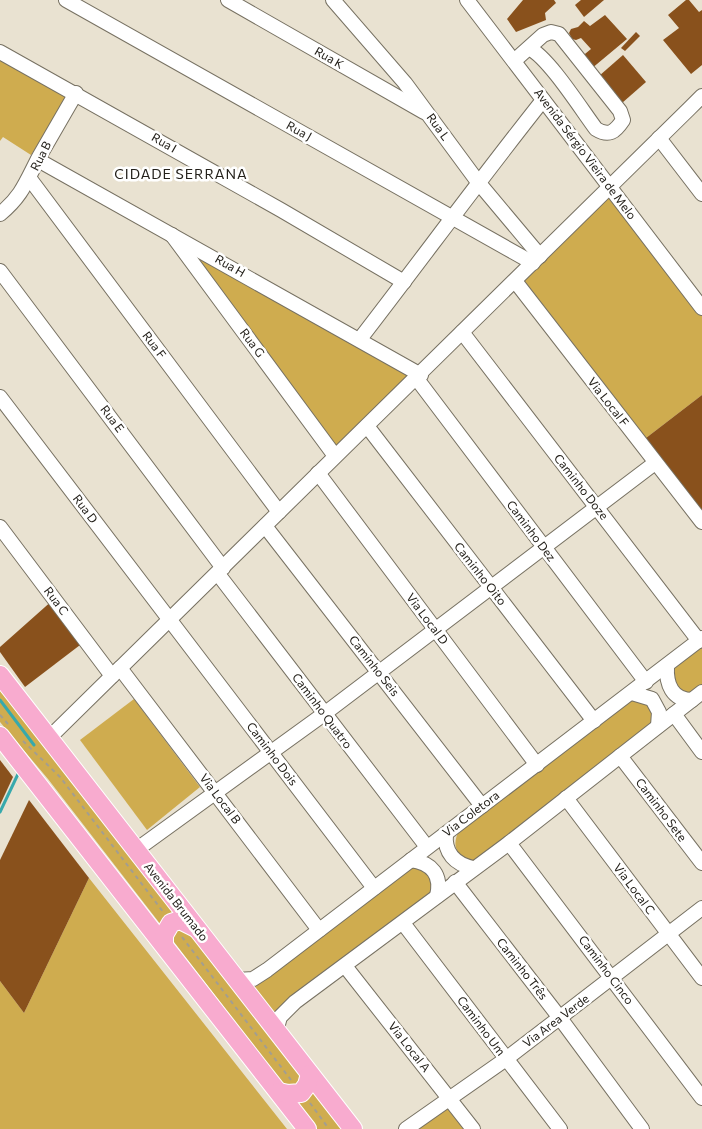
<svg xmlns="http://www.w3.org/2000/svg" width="702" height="1129" font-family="Commissioner,sans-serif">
  <rect width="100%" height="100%" fill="#e9e2d1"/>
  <g fill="#cfac4f">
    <path d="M0,53L70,96L31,155L3,137L0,141Z"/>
    <path d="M612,193L702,312V395L646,438L523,279Z"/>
    <path d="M180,241L417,375L339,449Z"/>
    <path d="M702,646V686L692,694L685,693C675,688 674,678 675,668Z"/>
    <path d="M0,679L181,912L171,913L161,925L48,779L0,722Z"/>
    <path d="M631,698L653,705L652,727L475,860L466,861C454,850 453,844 459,830Z"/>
    <path d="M134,699L200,787L147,830L80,740Z"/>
    <path d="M412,865L420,866L433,876L434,893L278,1021L247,982Z"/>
    <path d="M89,878L287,1129H0V981L24,1013Z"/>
    <path d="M183,924L301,1063L302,1084L288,1088L282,1083L171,938L174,926Z"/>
    <path d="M313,1090L349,1129H317L294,1099Z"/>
    <path d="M450,1103L470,1129H416Z"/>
  </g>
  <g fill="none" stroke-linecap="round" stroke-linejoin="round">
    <g stroke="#37a9ac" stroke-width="3">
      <path d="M0,700L34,745"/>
      <path d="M0,812L19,772"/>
    </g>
  </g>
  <g fill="#89511c">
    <path d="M523,0H554L556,3L545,13L546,20L516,32L507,19Z"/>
    <path d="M581,0H604L584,17L575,5Z"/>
    <path d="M686,0H689L699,12L702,10V65L691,74L663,40L679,28L668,15Z"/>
    <path d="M605,15L627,39L591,69L580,58L591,49L581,38L576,40L572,39L569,33L571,29L578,27L584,21L590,26Z"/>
    <path d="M636,32L640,36L625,51L621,48Z"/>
    <path d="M623,55L646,82L622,103L599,76Z"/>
    <path d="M702,395V510L700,511L646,438Z"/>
    <path d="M54,599L84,642L25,687L0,652V647Z"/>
    <path d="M0,760L13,777L0,805Z"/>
    <path d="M29,800L89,878L24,1013L0,981V860Z"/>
  </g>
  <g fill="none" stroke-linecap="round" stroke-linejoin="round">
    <g stroke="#777162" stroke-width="16">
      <g id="minor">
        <path d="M66,0L533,263"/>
        <path d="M228,0L424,112"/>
        <path d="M333,0L405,83L478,182L540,256"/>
        <path d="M467,0L702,308"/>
        <path d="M0,52L281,210L404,282"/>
        <path d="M514,61L543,35L551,32L559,34L620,111L623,120C615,132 609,137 596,129C581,109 549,58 529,48"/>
        <path d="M659,138L702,194"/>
        <path d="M38,160L421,375"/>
        <path d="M30,179L279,512"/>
        <path d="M0,214C22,196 26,182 39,157C51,136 64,114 76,93"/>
        <path d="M172,235L335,456"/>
        <path d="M0,271L223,568"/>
        <path d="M515,281L702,522"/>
        <path d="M462,332L699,641"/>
        <path d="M360,339C421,260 481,178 543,100"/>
        <path d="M417,379L646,682"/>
        <path d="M0,397L374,888"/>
        <path d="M367,426L594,721"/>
        <path d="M318,473L537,765"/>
        <path d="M265,526L482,806"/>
        <path d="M0,527L112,676"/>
        <path d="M218,574L427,847"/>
        <path d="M667,666C666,684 672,700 692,700"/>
        <path d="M120,668L319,930"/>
        <path d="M632,693L652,699L659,712L658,726"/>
        <path d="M674,714L702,752"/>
        <path d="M49,738C266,524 485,311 702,96"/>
        <path d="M620,756L702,863"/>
        <path d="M566,798L702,978"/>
        <path d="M446,834C444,853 455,864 473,868"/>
        <path d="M509,843L702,1098"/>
        <path d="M136,850L324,714L655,463"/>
        <path d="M411,860C432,863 442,875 437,896"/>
        <path d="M455,882L560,1018L642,1129"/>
        <path d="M403,923L560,1129"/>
        <path d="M345,966L473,1129"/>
        <path d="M237,980L253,979L267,970L702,638"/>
        <path d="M277,1028L280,1017L295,1002L509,843L702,692"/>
        <path d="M406,1129L506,1059L702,908"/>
      </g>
    </g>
    <g stroke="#fff" stroke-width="20">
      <g id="major">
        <path d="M0,675L353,1129"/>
        <path d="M0,736L307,1129"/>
        <path d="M164,944V935L171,923L180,920L196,928"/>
        <path d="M279,1092L288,1094L301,1093L307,1085L310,1074"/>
      </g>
    </g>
    <g stroke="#a39e90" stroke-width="2" stroke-dasharray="4 4" stroke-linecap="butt">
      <path d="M0,715L8,724"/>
      <path d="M23,741L60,777L164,913"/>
      <path d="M182,937L291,1080"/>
      <path d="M310,1103L329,1129"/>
    </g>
    <use href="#minor" stroke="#fff" stroke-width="14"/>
    <use href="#major" stroke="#f8abcf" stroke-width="18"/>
  </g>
  <g text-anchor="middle" stroke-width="5" stroke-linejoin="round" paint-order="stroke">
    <g font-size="12" fill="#24211b" stroke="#fff">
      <text transform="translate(329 58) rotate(30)" y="4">Rua K</text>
      <text transform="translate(438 127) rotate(54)" y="4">Rua L</text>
      <text transform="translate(299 131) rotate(29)" y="4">Rua J</text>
      <text transform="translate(164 143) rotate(30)" y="4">Rua I</text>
      <text transform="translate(585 154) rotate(53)" y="4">Avenida Sérgio Vieira de Melo</text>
      <text transform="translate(41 156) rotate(-63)" y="4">Rua B</text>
      <text transform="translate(230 266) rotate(30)" y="4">Rua H</text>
      <text transform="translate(252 343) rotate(53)" y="4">Rua G</text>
      <text transform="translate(154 345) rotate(53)" y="4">Rua F</text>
      <text transform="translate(608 402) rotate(52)" y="4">Via Local F</text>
      <text transform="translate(112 419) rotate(53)" y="4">Rua E</text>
      <text transform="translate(581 487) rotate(52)" y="4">Caminho Doze</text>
      <text transform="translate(85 509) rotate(53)" y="4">Rua D</text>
      <text transform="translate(531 531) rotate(53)" y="4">Caminho Dez</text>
      <text transform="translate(480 574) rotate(52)" y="4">Caminho Oito</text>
      <text transform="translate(56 601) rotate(53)" y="4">Rua C</text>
      <text transform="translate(427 619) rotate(53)" y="4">Via Local D</text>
      <text transform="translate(374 666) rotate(52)" y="4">Caminho Seis</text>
      <text transform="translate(322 711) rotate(53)" y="4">Caminho Quatro</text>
      <text transform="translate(272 754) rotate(53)" y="4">Caminho Dois</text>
      <text transform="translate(220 799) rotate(53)" y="4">Via Local B</text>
      <text transform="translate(661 810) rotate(53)" y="4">Caminho Sete</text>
      <text transform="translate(471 814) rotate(-37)" y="4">Via Coletora</text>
      <text transform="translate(634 889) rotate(53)" y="4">Via Local C</text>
      <text transform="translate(176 902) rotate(52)" y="4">Avenida Brumado</text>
      <text transform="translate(522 969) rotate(52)" y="4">Caminho Três</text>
      <text transform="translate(606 970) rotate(53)" y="4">Caminho Cinco</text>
      <text transform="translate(556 1021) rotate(-37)" y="4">Via Area Verde</text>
      <text transform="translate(481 1026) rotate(53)" y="4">Caminho Um</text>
      <text transform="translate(409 1047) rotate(52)" y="4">Via Local A</text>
    </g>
    <g font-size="14" letter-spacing="1" fill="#24211b" stroke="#fff">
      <text x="181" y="179">CIDADE SERRANA</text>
    </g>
  </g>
</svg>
